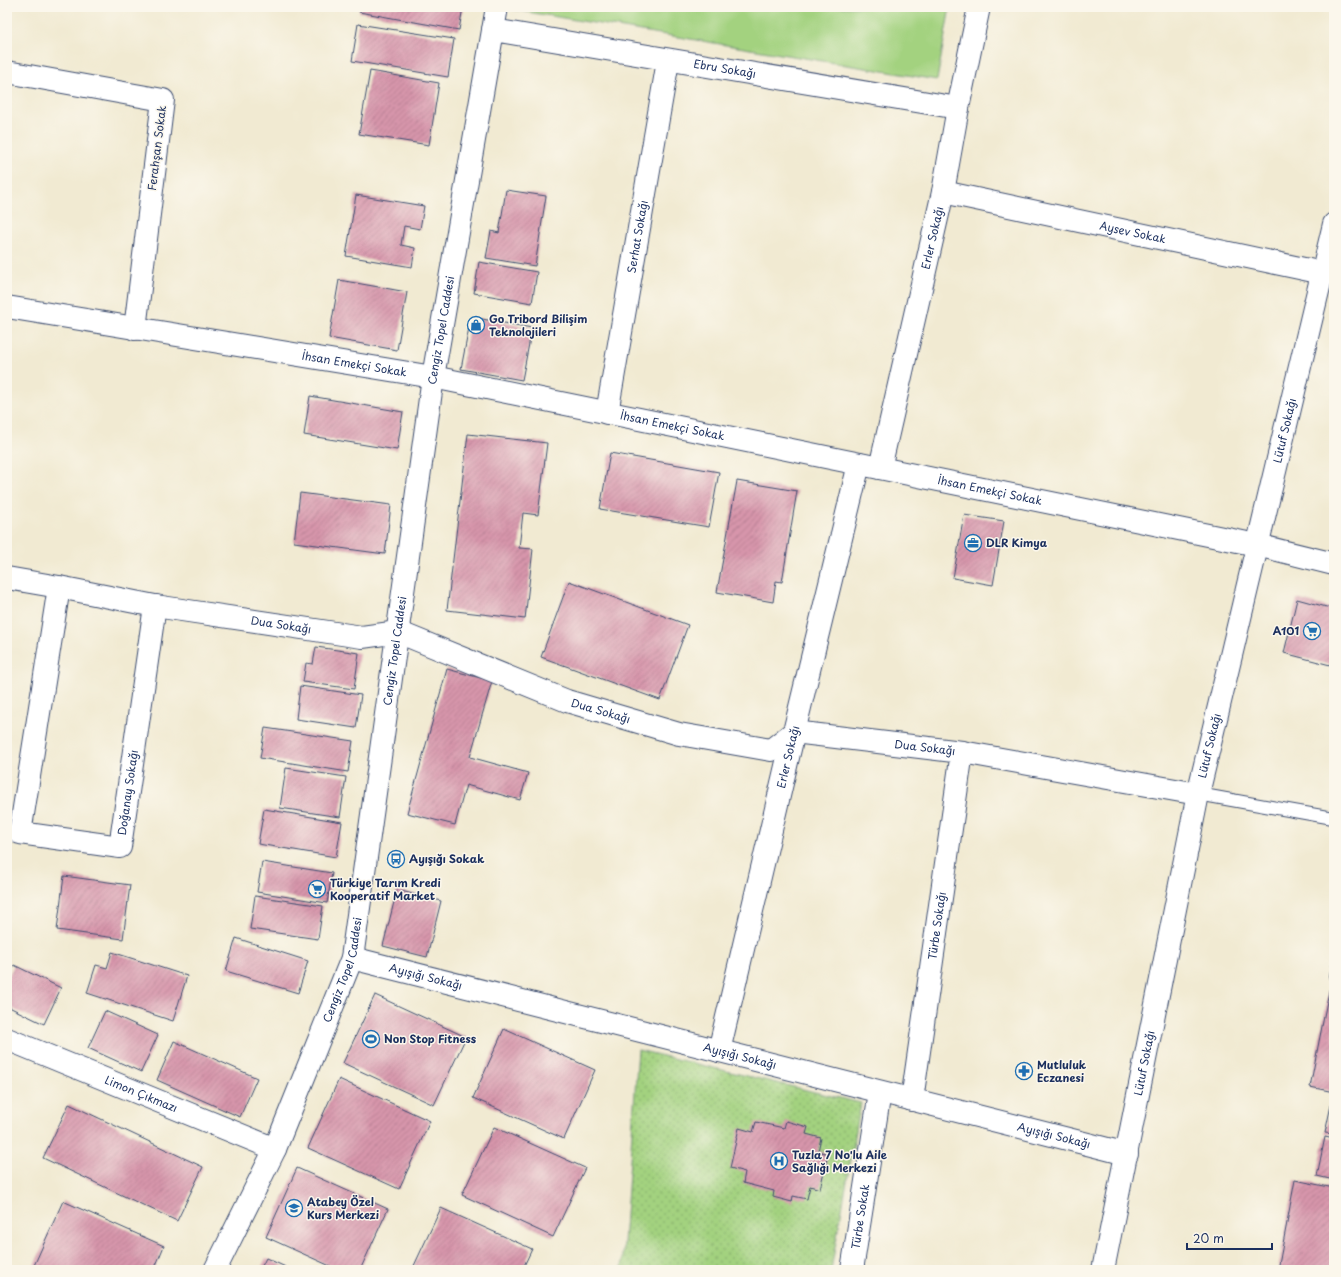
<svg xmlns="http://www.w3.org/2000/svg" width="1341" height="1277" font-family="'Playpen Sans',sans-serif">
  <defs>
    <pattern id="park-dots" width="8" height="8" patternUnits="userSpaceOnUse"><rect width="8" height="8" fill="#a3d27f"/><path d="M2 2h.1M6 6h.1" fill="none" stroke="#84ab6b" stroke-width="1.8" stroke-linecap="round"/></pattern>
    <pattern id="building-hatch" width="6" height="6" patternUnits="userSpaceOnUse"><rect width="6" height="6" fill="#d795ab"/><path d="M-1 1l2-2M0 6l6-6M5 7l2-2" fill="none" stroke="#ae7a8e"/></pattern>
  </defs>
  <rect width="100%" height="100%" fill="#fbf7ec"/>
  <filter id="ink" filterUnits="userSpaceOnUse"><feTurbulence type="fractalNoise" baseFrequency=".025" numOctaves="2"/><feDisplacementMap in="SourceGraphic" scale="8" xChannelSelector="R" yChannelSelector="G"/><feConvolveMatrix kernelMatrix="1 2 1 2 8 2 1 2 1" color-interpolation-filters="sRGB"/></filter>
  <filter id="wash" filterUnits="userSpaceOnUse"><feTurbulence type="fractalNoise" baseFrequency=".012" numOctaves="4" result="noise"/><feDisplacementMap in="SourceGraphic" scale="16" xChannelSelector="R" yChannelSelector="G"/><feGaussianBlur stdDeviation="0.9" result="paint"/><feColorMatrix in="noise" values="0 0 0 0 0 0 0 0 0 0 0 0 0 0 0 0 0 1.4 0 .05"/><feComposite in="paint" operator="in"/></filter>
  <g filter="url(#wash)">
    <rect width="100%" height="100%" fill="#f1ead2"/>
    <path fill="#a3d27f" stroke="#5f806e" d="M509,7H950L937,80L509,9Z"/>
    <path fill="url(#park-dots)" stroke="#5f806e" d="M638,1050L861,1103L831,1270H622Z"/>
    <g id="blocks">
      <g fill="url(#building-hatch)">
        <path d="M360,7H463L459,30L359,12Z"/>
        <path d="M358,24L454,39L448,77L352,61Z"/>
        <path d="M370,71L439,83L429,145L359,134Z"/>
        <path d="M506,190L546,196L535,266L486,258L491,231L499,233Z"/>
        <path d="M356,195L424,206L420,229L404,226L401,245L415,248L412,267L346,256Z"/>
        <path d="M479,262L537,272L532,303L474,293Z"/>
        <path d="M339,280L407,292L397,350L329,338Z"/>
        <path d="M471,317L532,328L522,380L461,369Z"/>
        <path d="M310,396L403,412L397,450L304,435Z"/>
        <path d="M468,434L547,443L538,515L523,513L519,548L533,549L525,619L447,610Z"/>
        <path d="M610,453L719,472L709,527L600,509Z"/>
        <path d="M737,481L797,491L782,582L776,581L773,602L717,592Z"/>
        <path d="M300,493L391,505L385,554L294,542Z"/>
        <path d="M964,515L1004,521L993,585L953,578Z"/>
        <path d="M569,581L688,625L660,700L541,657Z"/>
        <path d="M1297,599L1334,609V666L1284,653Z"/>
        <path d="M316,647L359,653L354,689L303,682L306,663L313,664Z"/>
        <path d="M447,669L492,681L470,757L528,773L520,800L466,785L455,825L407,813Z"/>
        <path d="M300,686L361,695L356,728L296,719Z"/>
        <path d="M265,728L353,741L348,772L260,758Z"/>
        <path d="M286,768L346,777L340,817L280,808Z"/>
        <path d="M264,809L342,822L336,857L258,844Z"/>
        <path d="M262,862L332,873L327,903L257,892Z"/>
        <path d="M64,876L130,885L123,939L57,930Z"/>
        <path d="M397,890L441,901L427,957L383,946Z"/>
        <path d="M255,896L323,906L318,939L250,929Z"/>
        <path d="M236,938L308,961L298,993L226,971Z"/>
        <path d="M112,952L187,976L173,1021L87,993L96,965L107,968Z"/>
        <path d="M1333,956H1334V980L1329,979Z"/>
        <path d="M14,965L61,988L44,1024L7,1006V979Z"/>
        <path d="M1331,981L1334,982V1092L1310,1087Z"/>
        <path d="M375,995L466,1037L434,1105L343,1063Z"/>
        <path d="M105,1011L158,1035L141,1072L88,1048Z"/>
        <path d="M504,1029L595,1070L564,1139L473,1098Z"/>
        <path d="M174,1041L257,1078L240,1117L157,1080Z"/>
        <path d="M339,1079L430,1121L399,1189L308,1148Z"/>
        <path d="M1333,1096H1334V1134L1325,1133Z"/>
        <path d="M69,1104L203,1167L177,1221L43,1158Z"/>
        <path d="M786,1121L808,1127L806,1134L821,1138L818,1151L828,1154L820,1189L810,1186L807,1199L793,1196L792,1202L773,1197L774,1191L743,1183L745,1172L730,1168L739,1128L753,1132L756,1122L784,1128Z"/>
        <path d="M494,1127L585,1168L553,1237L462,1195Z"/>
        <path d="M1325,1137L1334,1139V1180L1317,1176Z"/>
        <path d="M297,1168L388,1209L360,1270H339L266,1237Z"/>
        <path d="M1295,1180L1334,1188V1270H1278Z"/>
        <path d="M63,1201L164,1246L154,1270H32Z"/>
        <path d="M441,1208L532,1249L522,1270H412Z"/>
        <path d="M266,1258L292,1270H260Z"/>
      </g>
    </g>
  </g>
  <g filter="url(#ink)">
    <use href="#blocks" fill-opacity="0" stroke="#3b4b6f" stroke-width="1"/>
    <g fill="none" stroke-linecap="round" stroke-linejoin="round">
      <g stroke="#3b4b6f" stroke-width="14">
        <path id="lane" d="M1198,794L1333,818"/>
      </g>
      <g stroke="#3b4b6f" stroke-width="24">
        <g id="street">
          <path id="s1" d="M493,30L958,108"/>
          <path d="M7,72L163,100L135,329"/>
          <path id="s2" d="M943,192L1323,273"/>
          <path id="s3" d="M7,307L433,377L1257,545L1334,564"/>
          <path id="s4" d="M607,413L668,61"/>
          <path id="s5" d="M880,468L943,192L958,108L979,7"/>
          <path id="s6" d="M7,578L59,587L155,606L362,637L398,632L567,701L679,734L771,750L794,732L962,752L1198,794"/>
          <path id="s7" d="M59,587L20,833L120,847L155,606"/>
          <path id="s8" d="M352,958L1127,1154"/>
          <path id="s9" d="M7,1039L275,1149"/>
          <path id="s10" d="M719,1051L794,732L859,464"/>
          <path id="s11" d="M912,1100L962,752"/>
          <path id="s12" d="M852,1270L880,1092"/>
          <path id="s13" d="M1103,1270L1198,794L1334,224"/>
        </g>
      </g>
      <g stroke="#3b4b6f" stroke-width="24">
        <g id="secondary">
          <path id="s14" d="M215,1270L275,1149L352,958L433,377L497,7"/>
        </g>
      </g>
      <use href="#lane" stroke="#fff" stroke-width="12"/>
      <use href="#street" stroke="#fff" stroke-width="22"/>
      <use href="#secondary" stroke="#fff" stroke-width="22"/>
    </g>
  </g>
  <defs>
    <g id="shop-ring" transform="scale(0.9)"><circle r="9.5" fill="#fbf7ec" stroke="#1f6fb2" stroke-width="1.5"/><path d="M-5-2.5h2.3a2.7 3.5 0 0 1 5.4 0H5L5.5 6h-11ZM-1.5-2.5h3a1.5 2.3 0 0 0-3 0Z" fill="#1f6fb2"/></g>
    <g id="office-ring" transform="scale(0.9)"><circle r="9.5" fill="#fbf7ec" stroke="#1f6fb2" stroke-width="1.5"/><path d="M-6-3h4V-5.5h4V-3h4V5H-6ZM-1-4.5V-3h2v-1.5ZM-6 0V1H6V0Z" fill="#1f6fb2"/></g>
    <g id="supermarket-ring" transform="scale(0.9)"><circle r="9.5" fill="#fbf7ec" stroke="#1f6fb2" stroke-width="1.5"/><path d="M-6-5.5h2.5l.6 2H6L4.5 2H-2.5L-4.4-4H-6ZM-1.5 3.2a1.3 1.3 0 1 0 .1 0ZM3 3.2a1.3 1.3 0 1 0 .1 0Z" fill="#1f6fb2"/></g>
    <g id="bus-ring" transform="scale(0.9)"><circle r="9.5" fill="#fbf7ec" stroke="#1f6fb2" stroke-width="1.5"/><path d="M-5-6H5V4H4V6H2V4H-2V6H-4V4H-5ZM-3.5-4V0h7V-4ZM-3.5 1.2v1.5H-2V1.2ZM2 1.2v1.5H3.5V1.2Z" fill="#1f6fb2"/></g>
    <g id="stadium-ring" transform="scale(0.9)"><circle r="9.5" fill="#fbf7ec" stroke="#1f6fb2" stroke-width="1.5"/><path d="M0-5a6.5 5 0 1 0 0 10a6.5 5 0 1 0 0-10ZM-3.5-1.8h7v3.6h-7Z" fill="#1f6fb2"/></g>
    <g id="pharmacy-ring" transform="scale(0.9)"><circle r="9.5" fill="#fbf7ec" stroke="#1f6fb2" stroke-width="1.5"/><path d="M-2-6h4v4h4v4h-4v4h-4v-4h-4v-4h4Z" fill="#1f6fb2"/></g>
    <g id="hospital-ring" transform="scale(0.9)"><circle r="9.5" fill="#fbf7ec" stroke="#1f6fb2" stroke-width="1.5"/><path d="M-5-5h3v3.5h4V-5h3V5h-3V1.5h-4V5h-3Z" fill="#1f6fb2"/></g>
    <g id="school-ring" transform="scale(0.9)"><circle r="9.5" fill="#fbf7ec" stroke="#1f6fb2" stroke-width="1.5"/><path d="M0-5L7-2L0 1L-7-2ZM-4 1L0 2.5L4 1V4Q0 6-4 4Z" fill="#1f6fb2"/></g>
  </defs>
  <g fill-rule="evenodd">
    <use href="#shop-ring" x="476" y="325"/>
    <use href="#office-ring" x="973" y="543"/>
    <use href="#supermarket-ring" x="1312" y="631"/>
    <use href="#bus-ring" x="396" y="859"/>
    <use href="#supermarket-ring" x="317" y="889"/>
    <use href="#stadium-ring" x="371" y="1039"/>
    <use href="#pharmacy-ring" x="1024" y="1071"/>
    <use href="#hospital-ring" x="779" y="1161"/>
    <use href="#school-ring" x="294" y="1208"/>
  </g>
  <g text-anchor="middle" stroke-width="3" stroke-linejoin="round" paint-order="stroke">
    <g font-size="11" fill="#1b2f5e" stroke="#fbf7ec">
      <text dy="4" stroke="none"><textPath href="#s1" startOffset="235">Ebru Sokağı</textPath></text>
      <text transform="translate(157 148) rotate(-83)" y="4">Ferahşan Sokak</text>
      <text dy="4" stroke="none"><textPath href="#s2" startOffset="194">Aysev Sokak</textPath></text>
      <text dy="4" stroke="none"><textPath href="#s4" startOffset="179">Serhat Sokağı</textPath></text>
      <text dy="4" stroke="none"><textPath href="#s5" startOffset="236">Erler Sokağı</textPath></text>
      <text dy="4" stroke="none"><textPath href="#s14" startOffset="975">Cengiz Topel Caddesi</textPath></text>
      <text dy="4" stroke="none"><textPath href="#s3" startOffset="352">İhsan Emekçi Sokak</textPath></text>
      <text dy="4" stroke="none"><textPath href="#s3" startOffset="676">İhsan Emekçi Sokak</textPath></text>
      <text dy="4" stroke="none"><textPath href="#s13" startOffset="859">Lütuf Sokağı</textPath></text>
      <text dy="4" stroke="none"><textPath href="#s3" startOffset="1000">İhsan Emekçi Sokak</textPath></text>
      <text dy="4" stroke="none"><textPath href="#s6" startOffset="278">Dua Sokağı</textPath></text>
      <text dy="4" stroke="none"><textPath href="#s14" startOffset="651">Cengiz Topel Caddesi</textPath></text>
      <text dy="4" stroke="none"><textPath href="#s6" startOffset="614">Dua Sokağı</textPath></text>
      <text dy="4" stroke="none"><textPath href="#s13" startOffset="535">Lütuf Sokağı</textPath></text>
      <text dy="4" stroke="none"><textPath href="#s6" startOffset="950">Dua Sokağı</textPath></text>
      <text dy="4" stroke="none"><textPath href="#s10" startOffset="302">Erler Sokağı</textPath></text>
      <text dy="4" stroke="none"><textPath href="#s7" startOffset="405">Doğanay Sokağı</textPath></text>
      <text dy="4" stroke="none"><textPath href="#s11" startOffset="176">Türbe Sokağı</textPath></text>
      <text dy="4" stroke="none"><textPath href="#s14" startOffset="327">Cengiz Topel Caddesi</textPath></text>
      <text dy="4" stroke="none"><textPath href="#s8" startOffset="76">Ayışığı Sokağı</textPath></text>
      <text dy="4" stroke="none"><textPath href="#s8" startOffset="400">Ayışığı Sokağı</textPath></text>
      <text dy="4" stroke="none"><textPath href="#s13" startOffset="211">Lütuf Sokağı</textPath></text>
      <text dy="4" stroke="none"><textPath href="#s9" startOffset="145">Limon Çıkmazı</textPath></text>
      <text dy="4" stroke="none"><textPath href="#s8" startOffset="724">Ayışığı Sokağı</textPath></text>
      <text dy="4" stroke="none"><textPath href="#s12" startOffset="54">Türbe Sokak</textPath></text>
    </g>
    <g font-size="11" font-weight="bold" fill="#1b2f5e" stroke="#fbf7ec" text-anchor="start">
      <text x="489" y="323">Go Tri̇bord Bi̇li̇şi̇m<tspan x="489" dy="13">Teknoloji̇leri</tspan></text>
      <text x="986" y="547">DLR Kimya</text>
      <text x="1299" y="635" text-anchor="end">A101</text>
      <text x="409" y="863">Ayışığı Sokak</text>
      <text x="330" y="887">Türkiye Tarım Kredi<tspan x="330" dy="13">Kooperatif Market</tspan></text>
      <text x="384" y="1043">Non Stop Fitness</text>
      <text x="1037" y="1069">Mutluluk<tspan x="1037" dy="13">Eczanesi</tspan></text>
      <text x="792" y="1159">Tuzla 7 No'lu Aile<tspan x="792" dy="13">Sağlığı Merkezi</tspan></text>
      <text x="307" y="1206">Atabey Özel<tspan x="307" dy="13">Kurs Merkezi</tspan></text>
    </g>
  </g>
  <rect width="1341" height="1277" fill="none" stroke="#fbf7ec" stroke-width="24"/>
  <path d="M1187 1243v6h85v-6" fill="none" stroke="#1b2f5e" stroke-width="2"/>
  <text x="1193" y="1243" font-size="12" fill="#1b2f5e" stroke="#fbf7ec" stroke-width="3" paint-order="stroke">20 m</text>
</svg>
